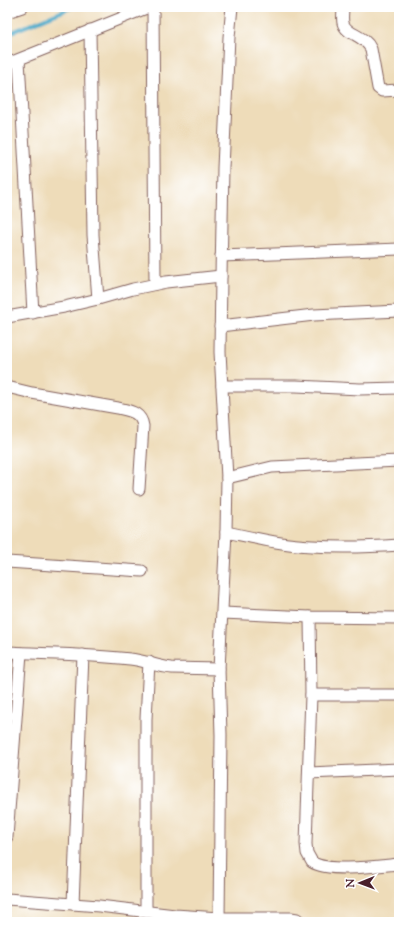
<svg xmlns="http://www.w3.org/2000/svg" width="406" height="929" font-family="'Sorts Mill Goudy',serif">
  <rect width="100%" height="100%" fill="#fff"/>
  <filter id="ink" filterUnits="userSpaceOnUse"><feTurbulence type="fractalNoise" baseFrequency=".025" numOctaves="2"/><feDisplacementMap in="SourceGraphic" scale="8" xChannelSelector="R" yChannelSelector="G"/><feConvolveMatrix kernelMatrix="1 2 1 2 8 2 1 2 1" color-interpolation-filters="sRGB"/></filter>
  <filter id="wash" filterUnits="userSpaceOnUse"><feTurbulence type="fractalNoise" baseFrequency=".012" numOctaves="4" result="noise"/><feDisplacementMap in="SourceGraphic" scale="16" xChannelSelector="R" yChannelSelector="G"/><feGaussianBlur stdDeviation="0.9" result="paint"/><feColorMatrix in="noise" values="0 0 0 0 0 0 0 0 0 0 0 0 0 0 0 0 0 1.4 0 .05"/><feComposite in="paint" operator="in"/></filter>
  <g filter="url(#wash)">
    <rect width="100%" height="100%" fill="#eedcb9"/>
    <g fill="none" stroke-linecap="round" stroke-linejoin="round">
      <path stroke="#49a8c8" stroke-width="4" d="M7,34L73,7"/>
    </g>
  </g>
  <g filter="url(#ink)">
    <g fill="none" stroke-linecap="round" stroke-linejoin="round">
      <g stroke="#83615d" stroke-width="13">
        <g id="minor">
          <path d="M153,7L155,284"/>
          <path d="M343,7C343,12 342,18 343,23C346,35 364,34 371,49L378,88L382,91L399,90"/>
          <path d="M7,12L22,7"/>
          <path d="M90,30L93,235L98,299"/>
          <path d="M19,60L33,313"/>
          <path d="M7,64L149,7"/>
          <path d="M221,256L399,249"/>
          <path d="M7,317L64,307L98,299L133,289L166,282L221,276"/>
          <path d="M220,326L314,315L399,311"/>
          <path d="M222,386H296L360,389L399,388"/>
          <path d="M7,387L32,393L118,408C130,411 141,412 143,426L139,489"/>
          <path d="M227,478L272,467L399,461"/>
          <path d="M226,532C255,538 283,545 312,546C341,548 370,547 399,545"/>
          <path d="M7,562L142,571"/>
          <path d="M223,613L310,617L399,618"/>
          <path d="M310,617L311,695L306,844L307,853L312,862C329,873 378,866 399,864"/>
          <path d="M7,652C48,654 89,654 130,659C144,660 157,667 172,668L219,669"/>
          <path d="M311,695H399"/>
          <path d="M309,773L399,769"/>
          <path d="M7,837L21,653"/>
          <path d="M7,899L99,906L175,915L219,918H291L297,919L300,922"/>
          <path d="M73,904L83,655"/>
          <path d="M146,912V719L149,662"/>
          <path d="M219,918L221,735L219,669L226,532L227,478L220,352L221,276L223,168L229,37L232,7"/>
        </g>
      </g>
      <use href="#minor" stroke="#fff" stroke-width="11"/>
    </g>
  </g>
  <rect width="406" height="929" fill="none" stroke="#fff" stroke-width="24"/>
  <g transform="translate(360 883) rotate(269)" stroke="#ffffff" stroke-width="3" paint-order="stroke">
  <path d="M0-3L7 15L0 10L-7 15Z" fill="#4a1f2b"/>
  <text y="-6" font-size="11" font-weight="bold" text-anchor="middle" fill="#4a1f2b">N</text>
  </g>
</svg>
